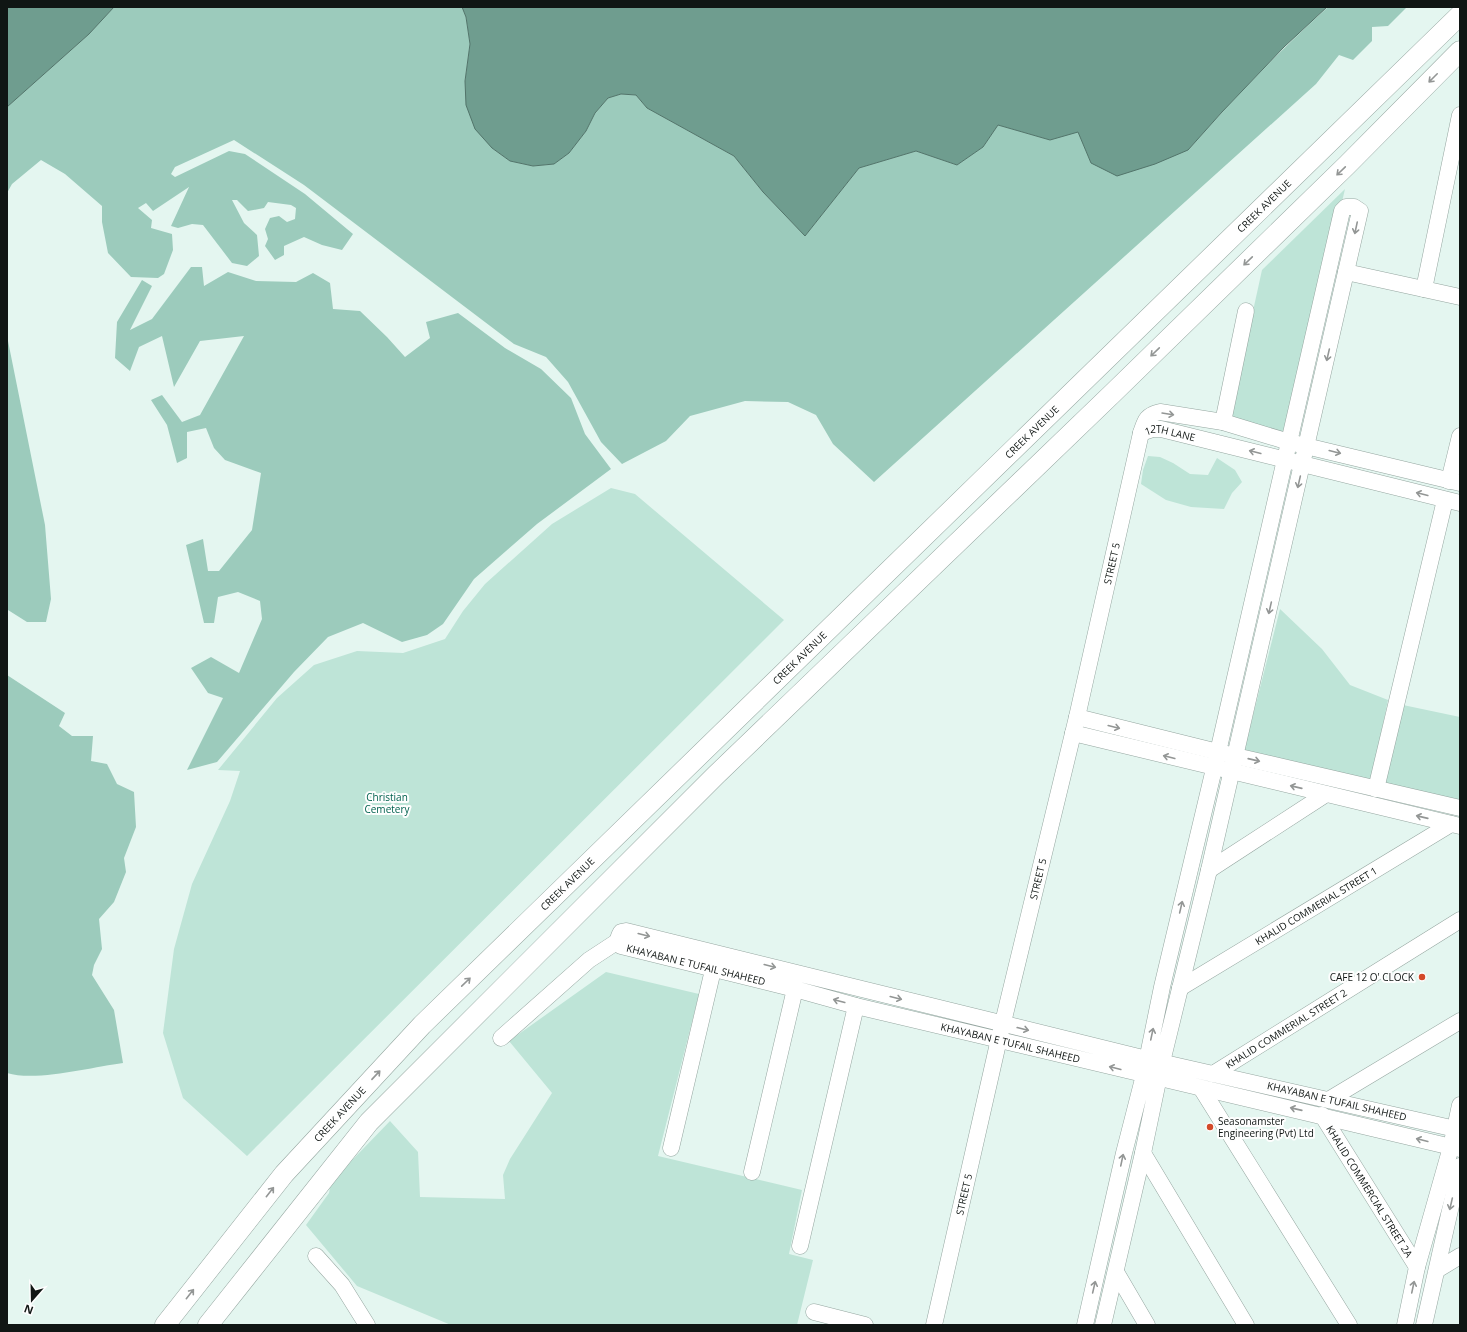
<svg xmlns="http://www.w3.org/2000/svg" width="1467" height="1332" font-family="'Open Sans',sans-serif">
  <rect width="100%" height="100%" fill="#e4f6f0"/>
  <g fill="#bee4d7">
    <path d="M1345,189L1287,435L1229,420L1262,270Z"/>
    <path d="M1148,456L1160,457L1173,463L1190,474L1208,475L1217,458L1235,470L1242,482L1232,493L1224,509L1191,507L1166,500L1141,484L1143,470Z"/>
    <path d="M611,488L635,494L784,620L247,1156L183,1098L163,1033L174,949L192,884L230,801L240,771L218,770L277,698L314,665L357,651L403,653L445,639L463,611L485,584L552,524Z"/>
    <path d="M1280,609L1322,649L1350,685L1388,700L1371,781L1244,751Z"/>
    <path d="M1403,705L1460,717V801L1384,784Z"/>
    <path d="M606,972L699,994L658,1156L802,1190L789,1254L813,1260L797,1325H451L357,1286L306,1225L329,1193L331,1182L390,1121L418,1152L420,1197L505,1199L503,1175L510,1159L552,1093L509,1041Z"/>
  </g>
  <g fill="#9ccbbc">
    <path d="M114,7H462L466,17L470,44L465,81L492,148L510,161L533,166L554,164L569,153L586,131L595,113L608,98L621,94L636,95L647,108L734,156L763,192L805,236L859,168L916,151L957,165L983,147L998,125L1050,140L1078,131L1091,163L1188,150C1232,100 1278,52 1328,7H1407L1388,26L1372,27V41L1353,60L1339,55L1316,84L874,482L833,444L816,415L788,402L745,401L690,416L666,441L622,464L601,442L568,382L546,357L514,344L304,185L234,140L175,167L171,174L175,177L229,151L245,154L305,194L353,234L342,250L322,245L304,237L284,246V255L275,260L265,246L268,239L265,229L270,218L279,216L287,222L295,219L296,208L291,205L268,202L264,208L248,211L237,200H232L244,223L257,235L259,256L247,266L232,263L203,225L192,224L178,228L171,226L189,187L153,211L146,203L138,208L152,220L151,228L172,234L173,250L164,274L158,278L131,277L108,253L102,222V206L65,174L41,160L12,184L7,193V107L89,34Z"/>
    <path d="M191,267H202L204,286L228,272L256,281L296,282L313,273L330,283L333,309L360,311L387,337L405,357L430,338L426,322L458,313L505,348L541,369L571,398L585,434L611,469L537,524L474,579L443,624L427,635L402,642L363,623L328,637L294,672L217,762L187,770L223,698L208,693L191,668L211,657L239,673L262,619L260,601L238,592L218,597L214,623H204L186,545L203,539L208,571H219L252,530L261,473L225,460L214,448L206,428L187,432V458L177,463L167,425L151,400L162,395L182,422L200,415L244,336L200,341L174,387L162,336L139,347L130,371L115,358L117,322L142,280L152,286L130,330L152,319Z"/>
    <path d="M7,336L45,525L51,599L46,622H27L8,610L7,612Z"/>
    <path d="M7,675L65,713L59,726L72,736H93L91,761L107,764L117,784L134,792L136,827L124,858L126,872L114,902L99,919L102,949L94,965L92,975L114,1010L123,1063C92,1067 36,1082 7,1073Z"/>
  </g>
  <g fill="#6f9d8f" stroke="#52746a">
    <path d="M7,7H114L89,34L7,107Z"/>
    <path d="M462,7H1327L1284,47L1222,112L1188,150L1155,164L1117,176L1091,163L1078,132L1050,140L998,125L983,147L957,165L916,151L859,168L805,236L763,192L734,156L647,108L636,95L621,94L608,98L595,113L586,131L569,153L554,164L533,166L510,161L492,148L475,129L466,105L465,81L470,44L466,17Z"/>
  </g>
  <g fill="none" stroke-linecap="round" stroke-linejoin="round">
    <g stroke="#95a6a0" stroke-width="17">
      <g id="minor">
        <path d="M1346,272L1460,297"/>
        <path d="M1424,289L1460,115"/>
        <path d="M1223,422L1246,311"/>
        <path id="s1" d="M1141,433L1153,429H1161L1460,503"/>
        <path d="M1449,481L1460,436"/>
        <path d="M1077,717L1218,752L1460,808"/>
        <path d="M1073,733L1460,826"/>
        <path d="M1376,789L1445,500"/>
        <path d="M1209,870L1326,794"/>
        <path id="s2" d="M1180,988L1451,824"/>
        <path d="M501,1038L589,960L618,941"/>
        <path id="s3" d="M1213,1074L1460,920"/>
        <path d="M1201,1088L1349,1325"/>
        <path d="M1330,1099L1460,1021"/>
        <path id="s4" d="M1322,1115L1417,1267"/>
        <path id="s5" d="M1460,1130L1147,1059L626,931L621,932C618,937 617,942 621,946L795,989L856,1006L1460,1149"/>
        <path d="M671,1148L713,970"/>
        <path d="M1143,1153L1246,1325"/>
        <path d="M752,1172L795,989"/>
        <path d="M800,1246L856,1006"/>
        <path d="M316,1256L342,1285L367,1325"/>
        <path d="M1437,1270L1460,1256"/>
        <path d="M1116,1272L1147,1325"/>
        <path d="M814,1312L865,1325"/>
        <path id="s6" d="M934,1325L999,1039L1077,717L1141,433C1145,421 1146,415 1160,412L1223,422L1289,442L1460,483"/>
        <path d="M1085,1325L1124,1153L1144,1075L1162,987L1218,752L1342,211L1346,207H1354L1360,211L1346,272L1209,870L1162,1062L1143,1153L1103,1325"/>
        <path d="M1405,1325L1417,1267L1451,1147L1460,1105"/>
        <path d="M1424,1325L1460,1166"/>
      </g>
    </g>
    <g stroke="#95a6a0" stroke-width="21">
      <g id="major">
        <path id="s7" d="M165,1325L284,1174L422,1025L1460,15"/>
        <path d="M208,1325L369,1122L716,775L1114,392L1347,165L1460,51"/>
      </g>
    </g>
    <use href="#minor" stroke="#fff" stroke-width="16"/>
    <use href="#major" stroke="#fff" stroke-width="20"/>
  </g>
  <defs><path id="oneway-shaft" d="M-6 0H5M1.5-3L5.5 0L1.5 3" fill="none" stroke-width="1.6" stroke-linecap="round" stroke-linejoin="round"/></defs>
  <g stroke="#939695">
    <use href="#oneway-shaft" transform="translate(1433 78) rotate(135)"/>
    <use href="#oneway-shaft" transform="translate(1341 171) rotate(136)"/>
    <use href="#oneway-shaft" transform="translate(1356 228) rotate(102)"/>
    <use href="#oneway-shaft" transform="translate(1248 261) rotate(136)"/>
    <use href="#oneway-shaft" transform="translate(1155 352) rotate(136)"/>
    <use href="#oneway-shaft" transform="translate(1328 355) rotate(103)"/>
    <use href="#oneway-shaft" transform="translate(1168 414) rotate(9)"/>
    <use href="#oneway-shaft" transform="translate(1255 452) rotate(-166)"/>
    <use href="#oneway-shaft" transform="translate(1335 452) rotate(14)"/>
    <use href="#oneway-shaft" transform="translate(1299 482) rotate(103)"/>
    <use href="#oneway-shaft" transform="translate(1422 494) rotate(-166)"/>
    <use href="#oneway-shaft" transform="translate(1270 608) rotate(103)"/>
    <use href="#oneway-shaft" transform="translate(1114 727) rotate(14)"/>
    <use href="#oneway-shaft" transform="translate(1169 757) rotate(-166)"/>
    <use href="#oneway-shaft" transform="translate(1254 760) rotate(13)"/>
    <use href="#oneway-shaft" transform="translate(1296 787) rotate(-167)"/>
    <use href="#oneway-shaft" transform="translate(1422 817) rotate(-167)"/>
    <use href="#oneway-shaft" transform="translate(1181 907) rotate(-77)"/>
    <use href="#oneway-shaft" transform="translate(644 935) rotate(14)"/>
    <use href="#oneway-shaft" transform="translate(770 966) rotate(14)"/>
    <use href="#oneway-shaft" transform="translate(466 982) rotate(-44)"/>
    <use href="#oneway-shaft" transform="translate(896 998) rotate(14)"/>
    <use href="#oneway-shaft" transform="translate(839 1001) rotate(-165)"/>
    <use href="#oneway-shaft" transform="translate(1023 1029) rotate(14)"/>
    <use href="#oneway-shaft" transform="translate(1152 1034) rotate(-78)"/>
    <use href="#oneway-shaft" transform="translate(1115 1068) rotate(-166)"/>
    <use href="#oneway-shaft" transform="translate(376 1075) rotate(-47)"/>
    <use href="#oneway-shaft" transform="translate(1296 1109) rotate(-167)"/>
    <use href="#oneway-shaft" transform="translate(1422 1140) rotate(-166)"/>
    <use href="#oneway-shaft" transform="translate(1122 1160) rotate(-78)"/>
    <use href="#oneway-shaft" transform="translate(270 1192) rotate(-52)"/>
    <use href="#oneway-shaft" transform="translate(1451 1204) rotate(103)"/>
    <use href="#oneway-shaft" transform="translate(1094 1287) rotate(-77)"/>
    <use href="#oneway-shaft" transform="translate(1413 1287) rotate(-78)"/>
    <use href="#oneway-shaft" transform="translate(190 1294) rotate(-52)"/>
  </g>
  <g fill="#d34929" stroke="#fefefe" stroke-width="1.5">
    <circle cx="1422" cy="977" r="4"/>
    <circle cx="1210" cy="1127" r="4"/>
  </g>
  <g text-anchor="middle" stroke-width="4" stroke-linejoin="round" paint-order="stroke">
    <g font-size="10" fill="#101614" stroke="#fefefe">
      <text dy="4" stroke="none"><textPath href="#s7" startOffset="1570">CREEK AVENUE</textPath></text>
      <text dy="4" stroke="none"><textPath href="#s7" startOffset="1246">CREEK AVENUE</textPath></text>
      <text dy="4" stroke="none"><textPath href="#s1" startOffset="30">12TH LANE</textPath></text>
      <text dy="4" stroke="none"><textPath href="#s6" startOffset="782">STREET 5</textPath></text>
      <text dy="4" stroke="none"><textPath href="#s7" startOffset="922">CREEK AVENUE</textPath></text>
      <text dy="4" stroke="none"><textPath href="#s6" startOffset="458">STREET 5</textPath></text>
      <text dy="4" stroke="none"><textPath href="#s7" startOffset="598">CREEK AVENUE</textPath></text>
      <text dy="4" stroke="none"><textPath href="#s2" startOffset="159">KHALID COMMERIAL STREET 1</textPath></text>
      <text dy="4" stroke="none"><textPath href="#s5" startOffset="955">KHAYABAN E TUFAIL SHAHEED</textPath></text>
      <text dy="4" stroke="none"><textPath href="#s3" startOffset="86">KHALID COMMERIAL STREET 2</textPath></text>
      <text dy="4" stroke="none"><textPath href="#s5" startOffset="1279">KHAYABAN E TUFAIL SHAHEED</textPath></text>
      <text transform="translate(1337 1101) rotate(13)" y="4">KHAYABAN E TUFAIL SHAHEED</text>
      <text dy="4" stroke="none"><textPath href="#s7" startOffset="274">CREEK AVENUE</textPath></text>
      <text dy="4" stroke="none"><textPath href="#s4" startOffset="90">KHALID COMMERCIAL STREET 2A</textPath></text>
      <text dy="4" stroke="none"><textPath href="#s6" startOffset="134">STREET 5</textPath></text>
    </g>
    <g font-size="10" fill="#00614e" stroke="#fefefe">
      <text x="387" y="801">Christian<tspan x="387" dy="12">Cemetery</tspan></text>
    </g>
    <g font-size="10" fill="#101614" stroke="#fefefe" text-anchor="end">
      <text x="1414" y="981">CAFE 12 O' CLOCK</text>
      <text x="1218" y="1125" text-anchor="start">Seasonamster<tspan x="1218" dy="12">Engineering (Pvt) Ltd</tspan></text>
    </g>
  </g>
  <rect width="1467" height="1332" fill="none" stroke="#101614" stroke-width="16"/>
  <g transform="translate(32 1300) rotate(200)" stroke="#fefefe" stroke-width="3" paint-order="stroke">
  <path d="M0-3L7 15L0 10L-7 15Z" fill="#101614"/>
  <text y="-6" font-size="11" font-weight="bold" text-anchor="middle" fill="#101614">N</text>
  </g>
</svg>
